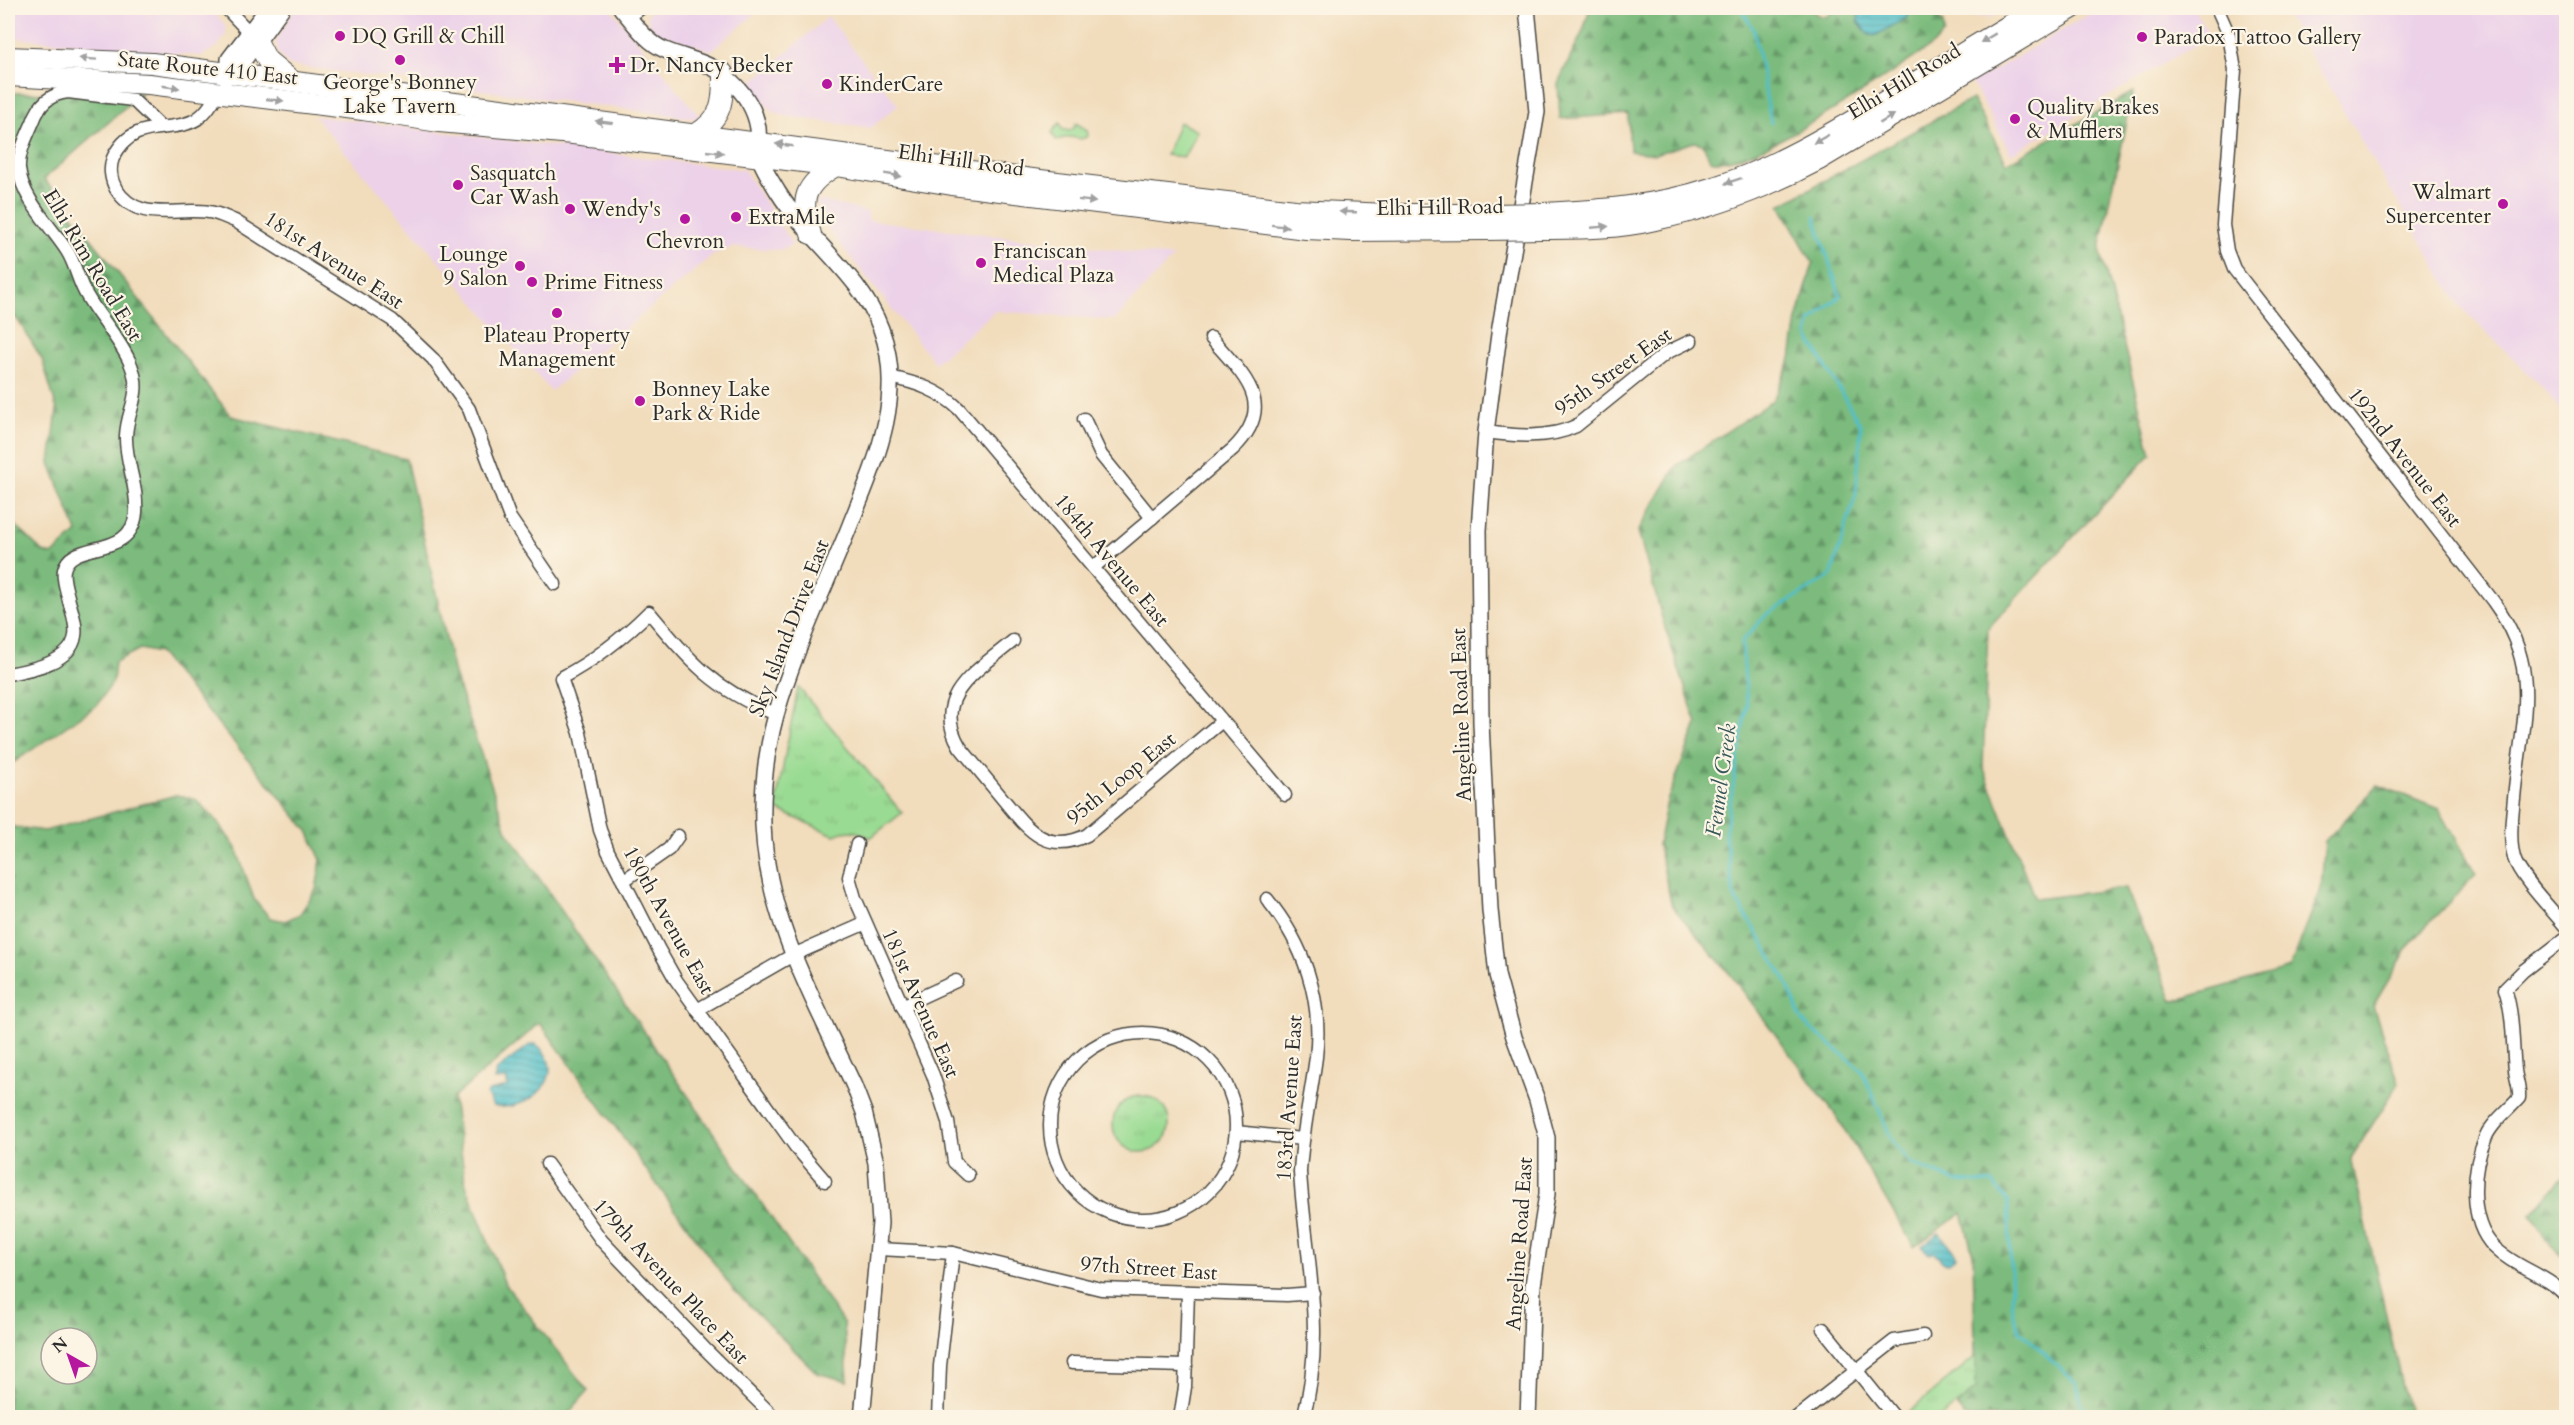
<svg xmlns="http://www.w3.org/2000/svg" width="2574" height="1425" font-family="Cardo,serif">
  <defs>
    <pattern id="forest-firs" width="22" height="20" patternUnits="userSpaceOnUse" patternTransform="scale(1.5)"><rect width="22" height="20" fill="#7bbb7d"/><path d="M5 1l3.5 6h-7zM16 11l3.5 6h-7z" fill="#659867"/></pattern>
    <pattern id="park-tufts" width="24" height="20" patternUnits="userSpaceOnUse" patternTransform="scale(1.5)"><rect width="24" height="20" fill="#9adb93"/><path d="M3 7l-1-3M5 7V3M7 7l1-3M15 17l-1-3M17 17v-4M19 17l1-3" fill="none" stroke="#85bc7f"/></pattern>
    <pattern id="water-rules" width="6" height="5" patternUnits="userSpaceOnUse" patternTransform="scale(1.5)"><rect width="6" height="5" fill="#51bfc9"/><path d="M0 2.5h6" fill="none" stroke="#439ba3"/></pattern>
  </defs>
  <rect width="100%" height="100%" fill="#fcf5e5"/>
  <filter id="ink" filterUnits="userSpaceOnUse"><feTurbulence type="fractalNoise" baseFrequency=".0167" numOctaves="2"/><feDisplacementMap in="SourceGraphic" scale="12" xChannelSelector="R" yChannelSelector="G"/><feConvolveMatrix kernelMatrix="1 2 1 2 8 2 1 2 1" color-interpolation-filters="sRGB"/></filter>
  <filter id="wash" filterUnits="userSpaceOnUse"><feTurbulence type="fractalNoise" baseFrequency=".008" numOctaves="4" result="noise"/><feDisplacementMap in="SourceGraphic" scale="24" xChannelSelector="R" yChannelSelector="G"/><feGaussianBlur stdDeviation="1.35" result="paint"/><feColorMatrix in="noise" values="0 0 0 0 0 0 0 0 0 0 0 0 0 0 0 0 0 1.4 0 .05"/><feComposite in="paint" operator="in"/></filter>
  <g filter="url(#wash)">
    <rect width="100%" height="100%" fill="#f1dcbb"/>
    <g fill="#ecd1e9">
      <path d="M8,8H210L225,25L226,35L217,47L201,56L8,37Z"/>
      <path d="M295,8H610L702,119L289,65L278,53L276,42Z"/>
      <path d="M655,8H762L711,51L656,32L649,23L647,15Z"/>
      <path d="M1945,8H2006L1991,17H1971Z"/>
      <path d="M2100,8H2193L2210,36L2011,154L1972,83Z"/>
      <path d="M2282,8H2566V420L2549,394L2459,305Z"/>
      <path d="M828,17L898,105L871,128L785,116L773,112L748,85Z"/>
      <path d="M314,116L744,170L793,245L779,250L733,247L714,254L551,391Z"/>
      <path d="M817,200L868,212V220L1173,257L1115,320L995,311L935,363L820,219Z"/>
    </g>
    <path fill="#9adb93" stroke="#62835f" stroke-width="1.5" d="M1179,122L1197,131L1184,157L1166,155Z"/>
    <g fill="url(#forest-firs)" stroke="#537354" stroke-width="1.5" fill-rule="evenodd">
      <path d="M1590,8H1811L1816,14L1825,17L1838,8H1930L1943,23L1944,33L1933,45C1894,71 1750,172 1710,160L1703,144L1694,142L1655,154L1630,151L1628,114L1560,119L1558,83L1583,31Z"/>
      <path d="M2133,92L2100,249L2151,454L1988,628L1983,767L2035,899L2126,888L2173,1001L2290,968L2321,889L2325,841L2378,785L2439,809L2476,874L2412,941L2373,1006L2399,1083L2351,1158L2406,1404L2412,1417H1965L1956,1406L1976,1389L1973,1254L1962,1213L1914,1247L1837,1117L1734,979L1672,906L1658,845L1667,801L1697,724L1663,621L1638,531L1676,466L1773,400L1791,359L1797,320L1813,263L1780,205L1972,99L2007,163Z"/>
      <path d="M8,93H142L44,179L231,416L406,459L454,674L507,831L844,1324L848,1381L817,1373L732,1288L540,1023L453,1098L466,1185L505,1284L588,1391L565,1417H8V821L13,827L45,831L176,795L195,799L217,821L236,848L254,899L270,918L285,921L300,914L316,890L321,860L308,831L159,653L140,649L115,662L113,682L96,706L8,766V518L43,552L52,555L77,532L50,463L57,410L42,359L18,320L8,311ZM51,1338H87V1374H51Z"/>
      <path d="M2566,1174V1259L2551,1246L2531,1214Z"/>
    </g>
    <g fill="url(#park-tufts)" stroke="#62835f" stroke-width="1.5">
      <path d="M1060,123L1062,129L1069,131L1074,128L1076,123L1087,130L1088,136L1082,139L1070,137L1056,140L1052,132Z"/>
      <path d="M798,687L902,813L870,838C857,830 848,829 834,835L775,809Z"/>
      <circle cx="1141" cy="1124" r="28"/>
      <path d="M1976,1356V1389L1941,1417H1903Z"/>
    </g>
    <g fill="url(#water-rules)" stroke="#3e757a" stroke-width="1.5">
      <path d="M1859,8H1904L1908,17L1875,36L1868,34L1858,21Z"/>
      <path d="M531,1044H536C574,1075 526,1114 493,1106L487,1095L489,1091L507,1087V1079L495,1080L497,1070Z"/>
      <path d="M1939,1233L1955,1253L1956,1257L1949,1263L1943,1262L1933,1252L1929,1254L1922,1246Z"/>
    </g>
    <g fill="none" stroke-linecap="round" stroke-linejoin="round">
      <g stroke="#51bfc9" stroke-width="3">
        <path d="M1741,8L1754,30L1771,123"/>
        <path d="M1815,217L1840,296L1810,322L1808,336L1861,426L1856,494L1831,576L1766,615L1742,641L1747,704L1725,834L1734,896L1786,981L1802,1021L1862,1071L1893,1142L1911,1163L1955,1181L1993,1183L2008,1202L2013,1315L2020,1331L2077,1384L2084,1418"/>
      </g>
    </g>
  </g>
  <g filter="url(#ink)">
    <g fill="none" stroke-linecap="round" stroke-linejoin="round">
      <g stroke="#494641" stroke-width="15">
        <g id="minor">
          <path d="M226,8L249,32"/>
          <path d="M2217,8L2229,35L2235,70L2223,225L2227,251L2234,269L2493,601C2544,671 2521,720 2514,798C2512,817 2509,839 2514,858C2519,876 2553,911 2566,927"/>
          <path d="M629,17L641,8"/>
          <path d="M217,94C212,104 207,112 197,119C171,135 133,116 113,158C109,168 111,180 116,189C138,224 175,207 209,212C218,213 227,218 235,221L392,320L433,359L469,409L510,518L555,584"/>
          <path d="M890,377C917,383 939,390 959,409L1285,795"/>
          <path d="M1084,419L1101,455L1152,518"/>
          <path d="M1486,432C1514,436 1549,439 1576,426L1666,353L1691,341"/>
          <path d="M1094,567L1233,449C1279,404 1243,375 1211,338"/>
          <path d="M1013,641C979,670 929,696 960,747C974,764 988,781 1002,798C1026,827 1045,856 1087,835L1222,721"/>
          <path d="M8,674C29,670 71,663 75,636C77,625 72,612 69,601C67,591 62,579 64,570C70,538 132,561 136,512C138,486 125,461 126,436C127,409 143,395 131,365C121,340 100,319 87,296C78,282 76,265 67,251C51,226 22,199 19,169C18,153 27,136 33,122C39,105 49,94 68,92L133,100L160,126"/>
          <path d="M776,714C714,690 690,661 649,612C622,639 595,660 561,678L580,733L600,830L608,851L659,950L676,980L795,1146L825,1181"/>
          <path d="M857,844L849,877L855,898L933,1075L948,1122L954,1162L968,1175"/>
          <path d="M623,881L669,849L678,836"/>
          <path d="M1267,899C1304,944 1323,999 1316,1057C1311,1096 1302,1133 1300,1172C1305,1255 1327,1335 1303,1418"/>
          <path d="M2566,938L2523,971L2505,989C2514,1016 2512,1042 2515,1070C2516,1080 2520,1088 2519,1098C2509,1110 2492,1122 2486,1137C2472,1168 2468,1221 2494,1247C2515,1268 2546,1274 2566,1296"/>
          <path d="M902,1006L956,981"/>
          <path d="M697,1010L793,955L864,924"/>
          <circle cx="1143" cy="1126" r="93"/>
          <path d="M1236,1132L1302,1139"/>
          <path d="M547,1164L602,1241L704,1348L775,1418"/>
          <path d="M879,1249L953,1253L1101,1289L1287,1295L1313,1293"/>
          <path d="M1823,1329L1895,1418"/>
          <path d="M1072,1363L1186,1366"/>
          <path d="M938,1418L940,1366L953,1253"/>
          <path d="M1180,1418L1185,1387L1188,1292"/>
          <path d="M1796,1418L1894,1341L1923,1336"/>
        </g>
      </g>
      <g stroke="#494641" stroke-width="18">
        <g id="tertiary">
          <path d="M621,8C634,23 646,42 665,50C689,60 712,62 731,81C745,94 755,109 758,128C759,138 757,150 760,159C764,170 772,182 778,192C808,240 861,275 881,329C906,396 875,463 850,525C825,588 794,650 776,715C766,751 762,788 763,825C767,921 815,1001 854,1086L864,1112L876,1163L880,1223L862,1418"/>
          <path d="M1527,8L1537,112L1500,327L1486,432L1479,530L1481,723L1490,910L1497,975L1514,1037L1537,1100L1547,1138V1194L1533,1285L1528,1418"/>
          <path d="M229,73V59L268,8"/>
          <path d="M226,78L229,73L241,64L282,8"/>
        </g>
      </g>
      <g stroke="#494641" stroke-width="22">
        <g id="trunk">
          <path d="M257,41L267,60L291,80"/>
          <path d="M8,57L152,63L1040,180L1295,210L1389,214H1490"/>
          <path d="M8,76L149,84L363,110L439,122L573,134L836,166L952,185L1306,229L1351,231L1486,230"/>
          <path d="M696,134C723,117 723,103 723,73"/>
          <path d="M1544,213C1601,210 1656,206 1711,188C1775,168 1832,133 1890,98C1939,67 1989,37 2038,8"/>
          <path d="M1541,229C1579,229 1618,229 1655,220C1712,208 1768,187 1819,160L2073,8"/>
          <path d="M811,234C799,200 804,184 836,166"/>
        </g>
      </g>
      <use href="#minor" stroke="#fff" stroke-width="12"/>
      <use href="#tertiary" stroke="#fff" stroke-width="15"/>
      <use href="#trunk" stroke="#fff" stroke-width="20"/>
      <g stroke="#494641" stroke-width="22" stroke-linecap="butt">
        <g id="trunk-bridge">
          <path d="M1490,214L1544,213"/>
          <path d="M1486,230L1541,229"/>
        </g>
      </g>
      <use href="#trunk-bridge" stroke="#fff" stroke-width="20"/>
    </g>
    <defs><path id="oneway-solid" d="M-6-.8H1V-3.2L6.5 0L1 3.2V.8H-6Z" transform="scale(1.5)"/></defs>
    <g fill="#a0a0a0">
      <use href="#oneway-solid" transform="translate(1988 38) rotate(149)"/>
      <use href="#oneway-solid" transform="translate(88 59) rotate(-176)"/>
      <use href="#oneway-solid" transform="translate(171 87) rotate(8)"/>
      <use href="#oneway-solid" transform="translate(275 100) rotate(6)"/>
      <use href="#oneway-solid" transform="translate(1887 119) rotate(-31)"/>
      <use href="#oneway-solid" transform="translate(604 122) rotate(-173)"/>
      <use href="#oneway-solid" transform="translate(1821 139) rotate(151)"/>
      <use href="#oneway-solid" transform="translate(784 145) rotate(-172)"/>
      <use href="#oneway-solid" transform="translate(715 152) rotate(6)"/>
      <use href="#oneway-solid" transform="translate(893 175) rotate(9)"/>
      <use href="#oneway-solid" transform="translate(1733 181) rotate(161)"/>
      <use href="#oneway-solid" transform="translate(1087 201) rotate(7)"/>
      <use href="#oneway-solid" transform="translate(1348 212) rotate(-178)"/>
      <use href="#oneway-solid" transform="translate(1280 226) rotate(7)"/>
      <use href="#oneway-solid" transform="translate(1600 227) rotate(-5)"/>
    </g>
  </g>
  <g fill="#b5179e" stroke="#fcf5e5" stroke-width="2">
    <circle cx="340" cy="36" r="6"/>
    <circle cx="2142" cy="37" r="6"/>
    <circle cx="400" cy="60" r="6"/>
    <path d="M614 56h6v6h6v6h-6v6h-6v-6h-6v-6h6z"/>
    <circle cx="827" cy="84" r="6"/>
    <circle cx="2015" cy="119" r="6"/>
    <circle cx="458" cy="185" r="6"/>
    <circle cx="2503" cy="204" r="6"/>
    <circle cx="570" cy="209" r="6"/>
    <circle cx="736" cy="217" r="6"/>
    <circle cx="685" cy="219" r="6"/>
    <circle cx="981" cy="263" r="6"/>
    <circle cx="520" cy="266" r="6"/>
    <circle cx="532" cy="282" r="6"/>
    <circle cx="557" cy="313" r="6"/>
    <circle cx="640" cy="401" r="6"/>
  </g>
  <g text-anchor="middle" stroke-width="4.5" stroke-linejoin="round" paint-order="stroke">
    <g font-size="21" fill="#2b2b2b" stroke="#fcf5e5" text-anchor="start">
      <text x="352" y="43">DQ Grill &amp; Chill</text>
      <text x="2154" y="44">Paradox Tattoo Gallery</text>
      <text x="630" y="72">Dr. Nancy Becker</text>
      <text x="400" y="89" text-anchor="middle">George's Bonney<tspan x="400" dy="24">Lake Tavern</tspan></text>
      <text x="839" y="91">KinderCare</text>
      <text x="2027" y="114">Quality Brakes<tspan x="2027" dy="24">&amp; Mufflers</tspan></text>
      <text x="470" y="180">Sasquatch<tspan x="470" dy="24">Car Wash</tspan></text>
      <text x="2491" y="199" text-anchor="end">Walmart<tspan x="2491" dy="24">Supercenter</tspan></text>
      <text x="582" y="216">Wendy's</text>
      <text x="748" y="224">ExtraMile</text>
      <text x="685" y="248" text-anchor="middle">Chevron</text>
      <text x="993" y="258">Franciscan<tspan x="993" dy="24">Medical Plaza</tspan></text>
      <text x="508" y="261" text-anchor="end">Lounge<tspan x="508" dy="24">9 Salon</tspan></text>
      <text x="544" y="289">Prime Fitness</text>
      <text x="557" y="342" text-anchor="middle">Plateau Property<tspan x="557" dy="24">Management</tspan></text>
      <text x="652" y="396">Bonney Lake<tspan x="652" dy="24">Park &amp; Ride</tspan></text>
    </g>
    <g font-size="21" fill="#2b2b2b" stroke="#fcf5e5">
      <text transform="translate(208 68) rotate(6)" y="7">State Route 410 East</text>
      <text transform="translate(1904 81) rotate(-31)" y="7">Elhi Hill Road</text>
      <text transform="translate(961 160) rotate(8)" y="7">Elhi Hill Road</text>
      <text transform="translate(1440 207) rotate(-1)" y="7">Elhi Hill Road</text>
      <text transform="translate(334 260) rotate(33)" y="7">181st Avenue East</text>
      <text transform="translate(93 265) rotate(59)" y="7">Elhi Rim Road East</text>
      <text transform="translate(1613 371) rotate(-35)" y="7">95th Street East</text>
      <text transform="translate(2405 457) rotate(52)" y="7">192nd Avenue East</text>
      <text transform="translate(1112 560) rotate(50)" y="7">184th Avenue East</text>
      <text transform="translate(789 628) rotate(-69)" y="7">Sky Island Drive East</text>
      <text transform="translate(1461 715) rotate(-92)" y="7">Angeline Road East</text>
      <text transform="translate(1121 778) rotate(-39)" y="7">95th Loop East</text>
      <text transform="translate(669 920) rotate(61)" y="7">180th Avenue East</text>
      <text transform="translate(921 1003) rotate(66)" y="7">181st Avenue East</text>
      <text transform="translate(1289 1098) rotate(-86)" y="7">183rd Avenue East</text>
      <text transform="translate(1519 1244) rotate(-86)" y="7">Angeline Road East</text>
      <text transform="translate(1149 1268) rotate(4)" y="7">97th Street East</text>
      <text transform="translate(671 1281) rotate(47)" y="7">179th Avenue Place East</text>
    </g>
    <g font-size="22" font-style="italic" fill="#36575a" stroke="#fcf5e5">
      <text transform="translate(1720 780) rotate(-82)" y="8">Fennel Creek</text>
    </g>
  </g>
  <rect width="2574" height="1425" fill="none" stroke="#fcf5e5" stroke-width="30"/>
  <g transform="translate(69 1356) rotate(320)"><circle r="28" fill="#fcf5e5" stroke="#a8a49b" stroke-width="1.5"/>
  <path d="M0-4.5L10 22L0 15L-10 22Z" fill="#b5179e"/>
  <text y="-9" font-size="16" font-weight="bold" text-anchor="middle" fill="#2b2b2b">N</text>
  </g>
</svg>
